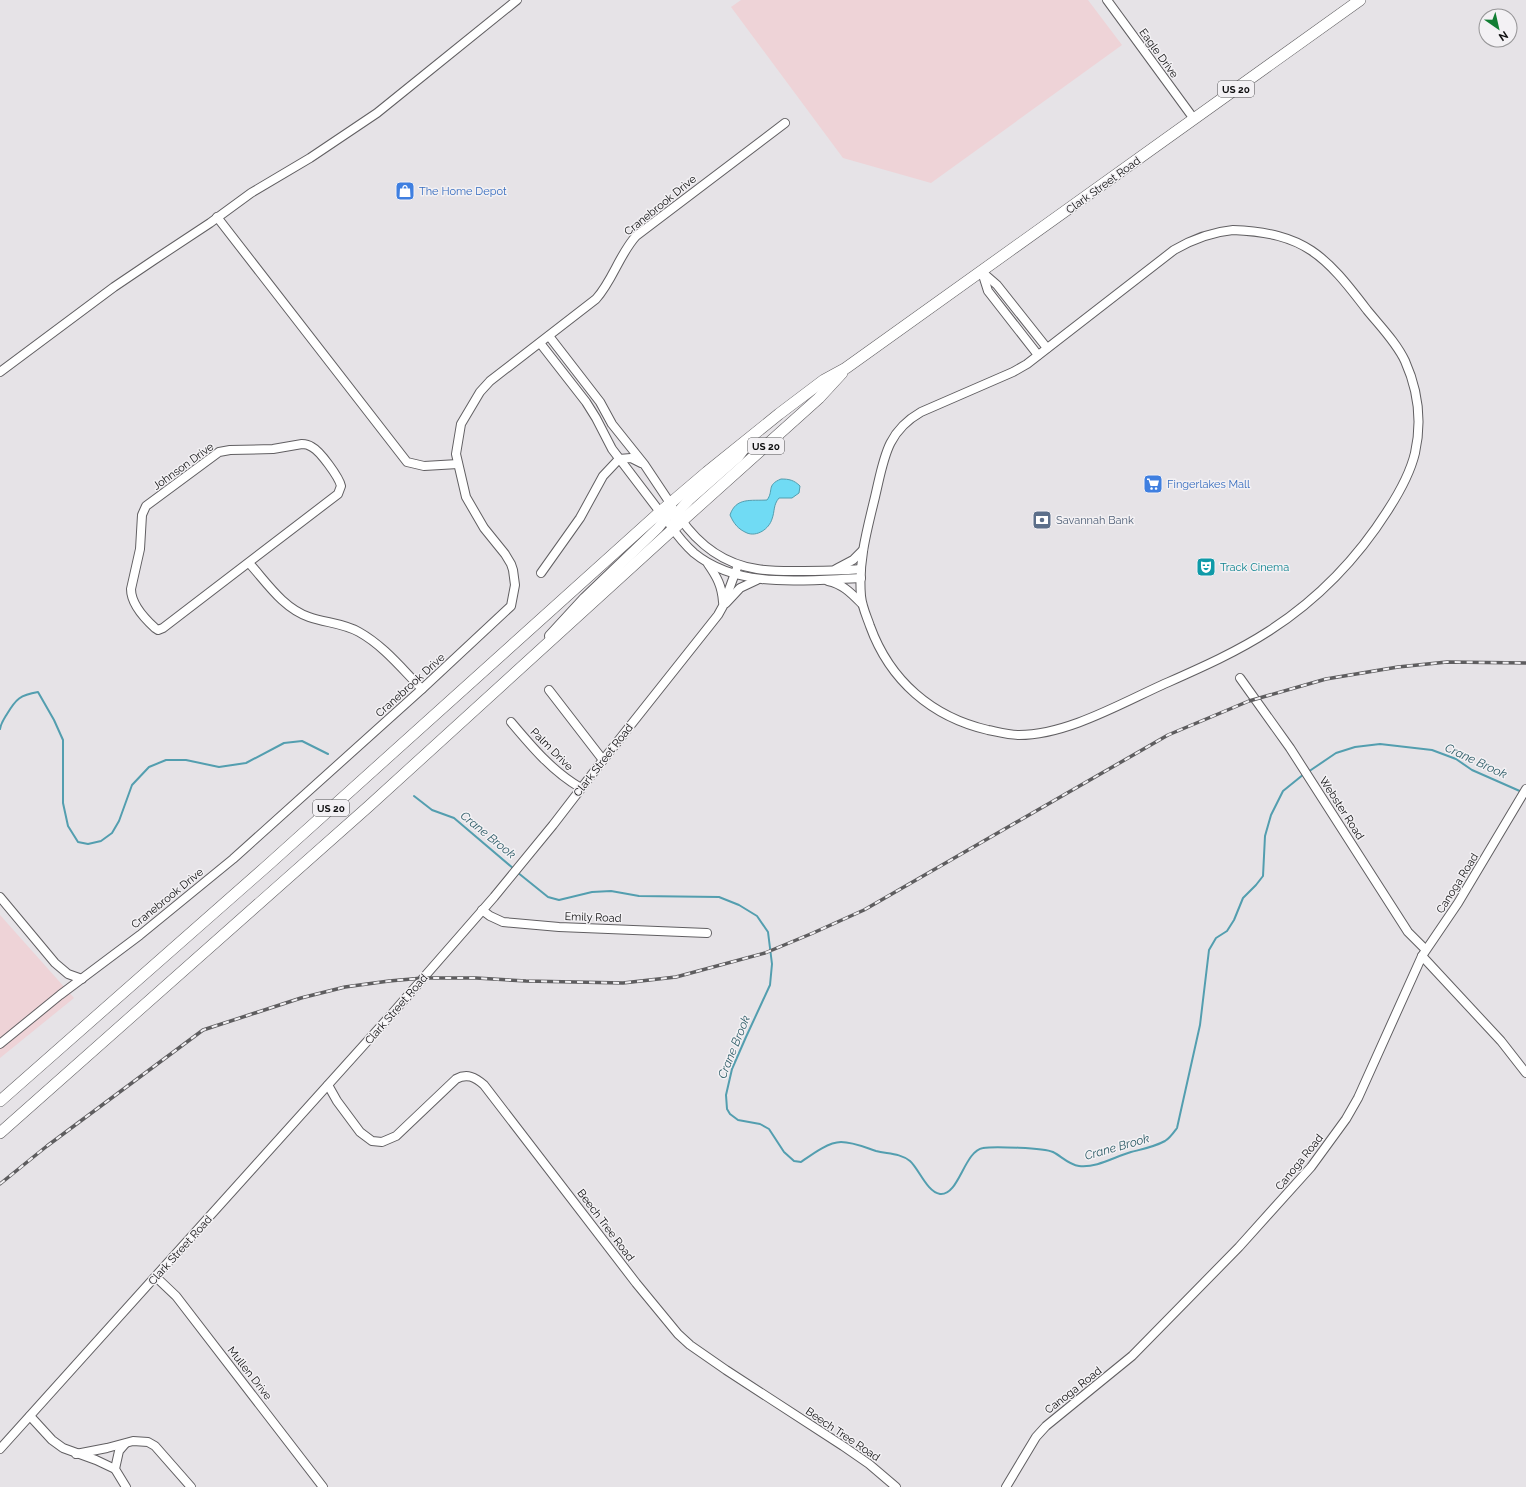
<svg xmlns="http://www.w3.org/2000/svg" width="1526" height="1487" font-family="Raleway,sans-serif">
  <rect width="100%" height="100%" fill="#e6e3e7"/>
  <g fill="#eed3d7">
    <path d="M741,0H1088L1122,45L931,183L843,158L731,7Z"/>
    <path d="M0,915L74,998L0,1058Z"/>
  </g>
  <path fill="#70dbf4" stroke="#539eaf" d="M781,479C789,479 794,480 800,486L799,493L792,498H779C773,505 775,511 772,519C769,529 757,537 747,533C738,529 734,524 730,515C736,497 751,501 767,500C774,491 766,485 781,479Z"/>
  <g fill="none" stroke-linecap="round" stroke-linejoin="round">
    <g stroke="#539eaf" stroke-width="2">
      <path d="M0,729C1,723 4,719 7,714C16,699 20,695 38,692L54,720L63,740V803L68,826L78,842L88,844L101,841L112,833L119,821L132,785L149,767L166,760H186L219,767L246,763L284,743L302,741L328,754"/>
      <path d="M1308,772L1336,753L1355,747L1380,744L1432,750L1456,759L1472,770L1522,792"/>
      <path d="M414,796L432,810L454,818L514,869"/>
      <path d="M517,872L548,897L559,900L592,892L611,891L639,896L719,897L739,905L757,916L768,932L772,964L770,985L746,1037L732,1069L726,1095L727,1109L730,1114L738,1120L760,1124L769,1129L784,1152L794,1161L801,1162C811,1155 828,1142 841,1142C853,1142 864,1147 876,1151C888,1154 900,1153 910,1161C919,1169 927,1192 940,1194C959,1196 964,1151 983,1148C994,1146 1044,1148 1053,1152C1061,1156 1069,1165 1079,1166C1097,1168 1114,1157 1131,1152C1143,1149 1154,1147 1165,1141C1170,1138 1174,1132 1177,1128L1200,1025L1209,950L1216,938L1227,931L1234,920L1243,898L1256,885L1263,876L1265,836L1271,815L1283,791L1304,774"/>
    </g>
    <g stroke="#615f62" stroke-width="10">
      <g id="minor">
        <path d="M1107,0L1194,119"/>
        <path d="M217,217L407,462L424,466L458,464"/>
        <path d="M1233,230C1305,233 1325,255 1367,310C1380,326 1396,342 1405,361C1418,390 1422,422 1415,453C1410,474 1399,493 1388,510C1357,559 1317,600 1269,631C1235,653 1198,669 1162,685C1120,704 1066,735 1019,735C1009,735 998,732 988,730C932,717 890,681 870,626C867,617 862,607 861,596C858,562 867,530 875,497C884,459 886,432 921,412L1013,372L1027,364L1174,250C1193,239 1211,232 1233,230Z"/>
        <path d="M982,272L988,291L1038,355"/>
        <path d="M982,272L997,285L1047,348"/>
        <path d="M549,336L600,402L612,424L644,464L672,506"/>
        <path d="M540,343L586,402L596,418L612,449L663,516"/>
        <path d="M0,372L114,287L154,260L210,223L251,193L310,158L377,113L517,0"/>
        <path d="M302,444C306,444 309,445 312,447C320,451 339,477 341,486L338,494L163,628L158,630L155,628C144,618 131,604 131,589L140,549L142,515L146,506L219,452L230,450L273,449Z"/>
        <path d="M619,459L631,458L641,463"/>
        <path d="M680,518C698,544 724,564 757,569C769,571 781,571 793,571C816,571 838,571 861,569"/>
        <path d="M670,525C677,535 685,545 694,553C739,590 806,580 861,578"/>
        <path d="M249,563C267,583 283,608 309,617C326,623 343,623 359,632C384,646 402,669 422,689"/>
        <path d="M708,564C717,577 722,586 723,602"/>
        <path d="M836,569L853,560L863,550"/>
        <path d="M541,573L580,518L603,476L619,459"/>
        <path d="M828,581C843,584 852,594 862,604"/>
        <path d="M726,603L740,588L757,580"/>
        <path d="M1240,678L1290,748L1408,932L1425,949"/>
        <path d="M549,690L603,760"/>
        <path d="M511,722C532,747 553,772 581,788"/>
        <path d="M0,897L55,963L68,974L82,979"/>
        <path d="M482,910L490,916L503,922L514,923L559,927L707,933"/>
        <path d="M1422,956L1501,1041L1526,1073"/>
        <path d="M0,1044L60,995L140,935L233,859L422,689L511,606L515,585L513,570L511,564L505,554L484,528L466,497L456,454L461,424L480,392L490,381L596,299C613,280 619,255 636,236L785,123"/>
        <path d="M328,1085L337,1101L360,1132L372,1141L382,1142L396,1136L456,1079C467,1073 475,1077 484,1085L636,1283L678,1334L690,1345L726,1370L843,1446L869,1464L896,1487"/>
        <path d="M156,1277L176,1296L323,1487"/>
        <path d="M30,1416L52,1440L63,1448L96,1460L115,1469"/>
        <path d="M125,1444L119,1451L115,1469L126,1487"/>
        <path d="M0,1449L390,1016L494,897L553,825L603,760L718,615L723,606L738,565"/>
        <path d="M76,1454L107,1448L133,1441L148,1442L155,1446L191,1487"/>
        <path d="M1006,1487L1036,1437L1046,1426L1132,1356L1239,1247L1311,1167L1346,1119L1358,1098L1422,956L1458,903L1526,789"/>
      </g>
    </g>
    <g stroke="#615f62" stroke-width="12">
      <g id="major">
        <path d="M673,529L677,513L689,500L738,457L751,440"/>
        <path d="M550,636L585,598L658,528L670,513V503"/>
      </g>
    </g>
    <g stroke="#615f62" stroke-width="12">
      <g id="highway">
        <path d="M0,1101L268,865L660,512L707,472L779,414L824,380L846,368L1360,0"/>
        <path d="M0,1133L369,806L682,521L819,398L842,373"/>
      </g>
    </g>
    <use href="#minor" stroke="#fff" stroke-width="8"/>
    <use href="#major" stroke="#fff" stroke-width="10"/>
    <use href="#highway" stroke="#fff" stroke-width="11"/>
    <g stroke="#5e5d5f" stroke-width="3.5">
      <path id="rail" d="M0,1184L47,1146L203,1030L301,998L345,987L389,981L423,978H476L526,981L623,983L676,977L765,953L813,933L864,910L1168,735L1249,701L1326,679L1398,667L1447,662L1526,663"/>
    </g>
    <use href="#rail" stroke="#f3f1f4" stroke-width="2" stroke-dasharray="6" stroke-linecap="butt"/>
  </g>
  <defs>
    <g id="shop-square" transform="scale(1)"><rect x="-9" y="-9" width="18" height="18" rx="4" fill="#3f7fe0" stroke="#f3f1f4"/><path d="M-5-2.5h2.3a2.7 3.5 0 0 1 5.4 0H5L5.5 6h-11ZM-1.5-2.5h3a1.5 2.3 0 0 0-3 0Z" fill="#fff"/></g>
    <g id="supermarket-square" transform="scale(1)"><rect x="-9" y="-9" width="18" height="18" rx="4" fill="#3f7fe0" stroke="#f3f1f4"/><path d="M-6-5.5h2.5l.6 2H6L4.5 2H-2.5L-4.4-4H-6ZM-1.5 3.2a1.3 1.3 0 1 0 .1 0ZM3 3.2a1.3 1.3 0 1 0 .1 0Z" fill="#fff"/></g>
    <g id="bank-square" transform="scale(1)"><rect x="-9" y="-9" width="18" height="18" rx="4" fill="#5c6f8a" stroke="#f3f1f4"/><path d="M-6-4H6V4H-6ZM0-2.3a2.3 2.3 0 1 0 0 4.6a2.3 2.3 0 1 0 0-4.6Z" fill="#fff"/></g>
    <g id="theatre-square" transform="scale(1)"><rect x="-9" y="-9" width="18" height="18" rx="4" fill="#0f9aa8" stroke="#f3f1f4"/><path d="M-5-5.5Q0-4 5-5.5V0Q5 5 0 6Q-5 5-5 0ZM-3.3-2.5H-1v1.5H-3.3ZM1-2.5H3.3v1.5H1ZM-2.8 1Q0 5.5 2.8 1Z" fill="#fff"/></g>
  </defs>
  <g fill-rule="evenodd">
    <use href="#shop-square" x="405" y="191"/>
    <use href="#supermarket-square" x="1153" y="484"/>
    <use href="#bank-square" x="1042" y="520"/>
    <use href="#theatre-square" x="1206" y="567"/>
  </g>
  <g text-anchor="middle" stroke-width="3" stroke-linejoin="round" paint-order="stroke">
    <g fill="#f3f1f4" stroke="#535254" stroke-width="1">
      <rect x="1218" y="81" width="36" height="16" rx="3"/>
      <rect x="748" y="438" width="36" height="16" rx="3"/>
      <rect x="313" y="800" width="36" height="16" rx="3"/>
    </g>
    <g font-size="10" font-weight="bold" fill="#0e0e0f">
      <text x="1236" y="93">US 20</text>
      <text x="766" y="450">US 20</text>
      <text x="331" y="812">US 20</text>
    </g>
    <g font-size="11" fill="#0e0e0f" stroke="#f3f1f4">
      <text transform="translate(1159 53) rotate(54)" y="4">Eagle Drive</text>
      <text transform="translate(1103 185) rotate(-36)" y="4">Clark Street Road</text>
      <text transform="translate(660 205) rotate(-39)" y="4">Cranebrook Drive</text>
      <text transform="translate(183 466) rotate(-36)" y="4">Johnson Drive</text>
      <text transform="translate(410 685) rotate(-42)" y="4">Cranebrook Drive</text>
      <text transform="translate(552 749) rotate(45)" y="4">Palm Drive</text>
      <text transform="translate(603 760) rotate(-52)" y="4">Clark Street Road</text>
      <text transform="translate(1342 808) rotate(57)" y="4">Webster Road</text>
      <text transform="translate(1457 883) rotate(-58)" y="4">Canoga Road</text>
      <text transform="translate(167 898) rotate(-39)" y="4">Cranebrook Drive</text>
      <text transform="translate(593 917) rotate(2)" y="4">Emily Road</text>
      <text transform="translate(396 1009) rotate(-49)" y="4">Clark Street Road</text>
      <text transform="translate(1299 1162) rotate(-51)" y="4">Canoga Road</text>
      <text transform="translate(606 1225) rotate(53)" y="4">Beech Tree Road</text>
      <text transform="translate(180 1250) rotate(-48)" y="4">Clark Street Road</text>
      <text transform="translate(250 1373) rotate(52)" y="4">Mullen Drive</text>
      <text transform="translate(1073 1390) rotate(-38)" y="4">Canoga Road</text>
      <text transform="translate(843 1434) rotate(34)" y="4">Beech Tree Road</text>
    </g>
    <g font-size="11" fill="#366cbe" stroke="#f3f1f4" text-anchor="start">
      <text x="419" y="195">The Home Depot</text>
      <text x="1167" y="488">Fingerlakes Mall</text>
    </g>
    <g font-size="11" fill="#4e5e75" stroke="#f3f1f4" text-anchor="start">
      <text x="1056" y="524">Savannah Bank</text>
    </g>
    <g font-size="11" fill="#0d838f" stroke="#f3f1f4" text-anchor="start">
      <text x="1220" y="571">Track Cinema</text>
    </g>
    <g font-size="12" font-style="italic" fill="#2e5c67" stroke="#f3f1f4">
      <text transform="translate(1476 761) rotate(25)" y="4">Crane Brook</text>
      <text transform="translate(488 835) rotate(39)" y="4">Crane Brook</text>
      <text transform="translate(734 1047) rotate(-68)" y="4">Crane Brook</text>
      <text transform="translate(1117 1147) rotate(-16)" y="4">Crane Brook</text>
    </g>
  </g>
  <g transform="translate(1498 28) rotate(146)"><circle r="19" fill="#f3f1f4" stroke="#979698"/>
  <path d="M0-3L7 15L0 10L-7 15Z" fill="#127e34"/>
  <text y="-6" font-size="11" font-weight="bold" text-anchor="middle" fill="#0e0e0f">N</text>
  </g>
</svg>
